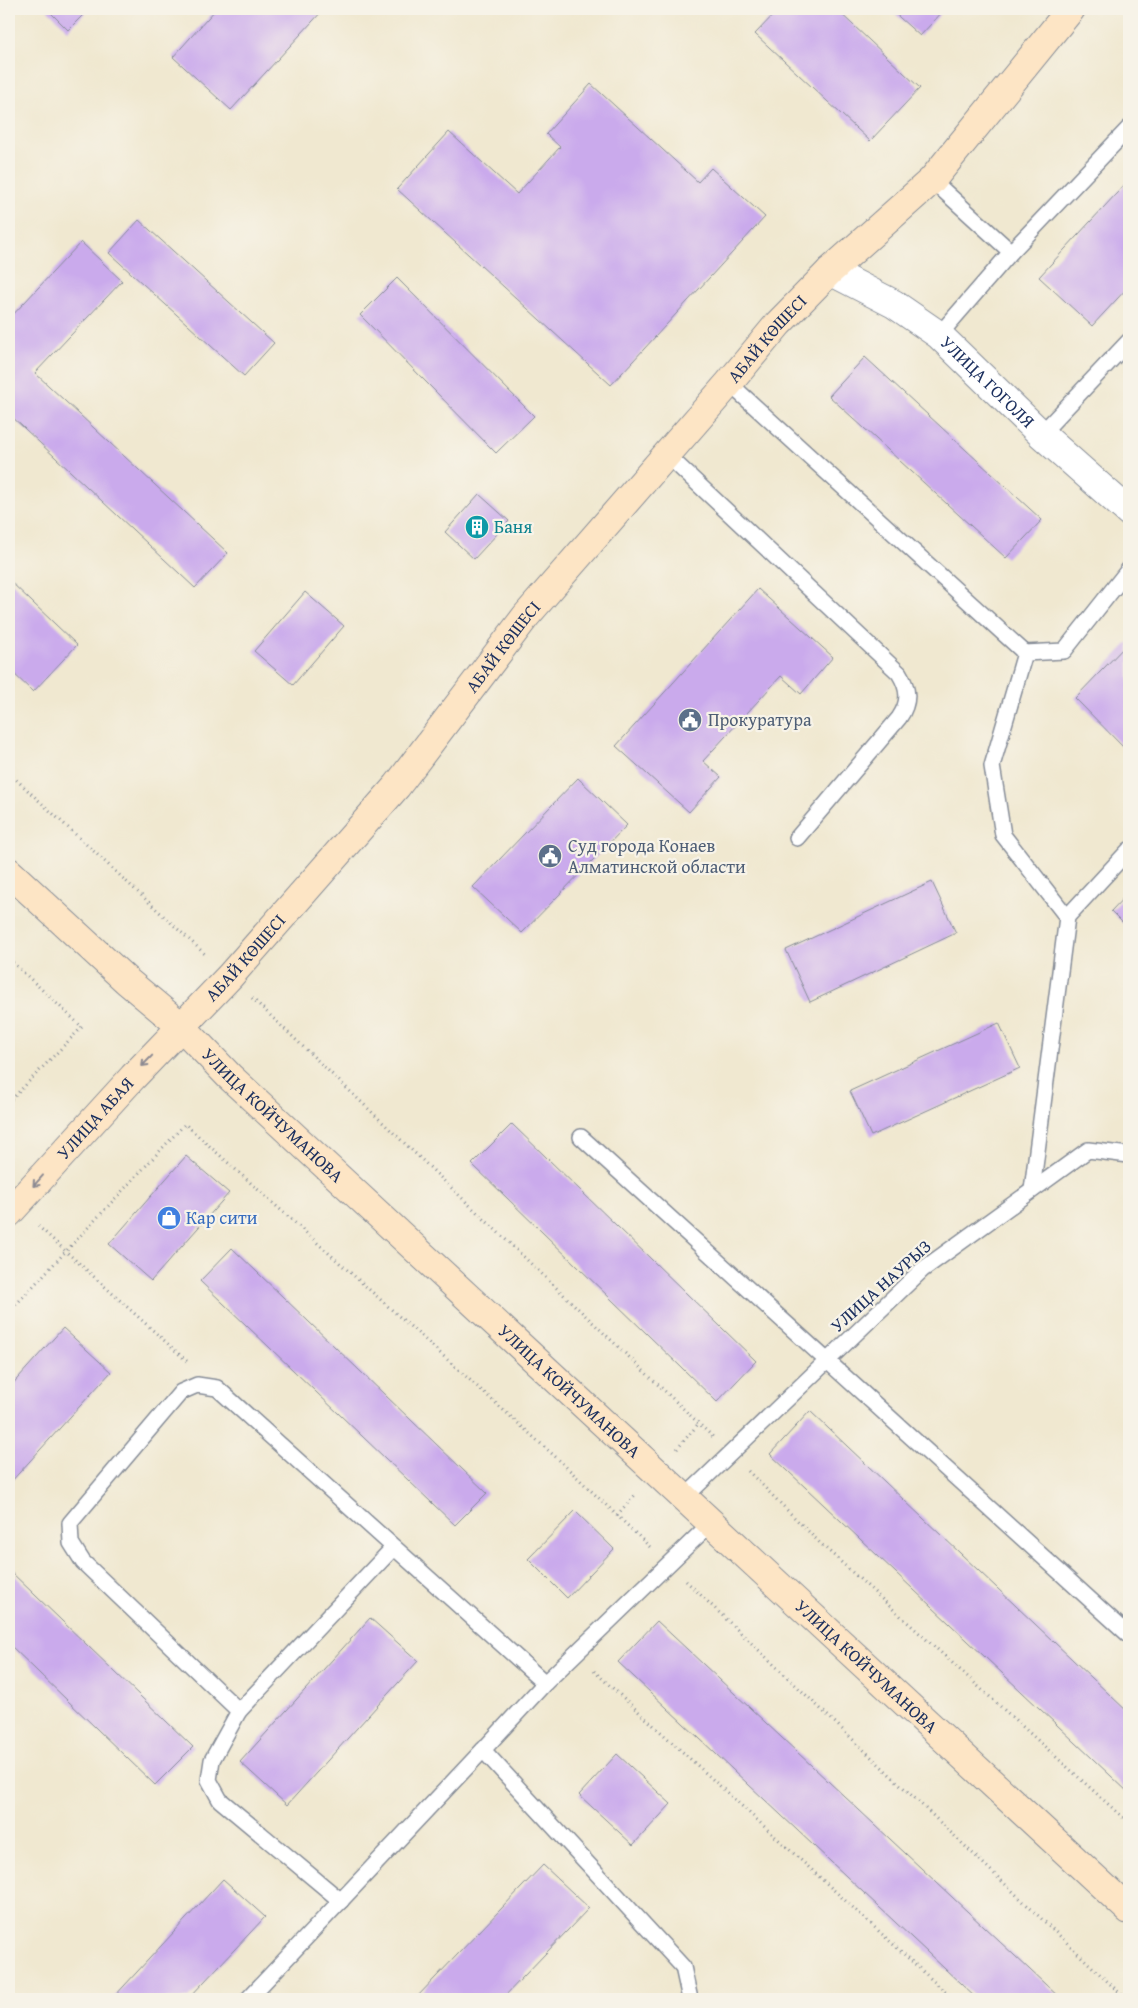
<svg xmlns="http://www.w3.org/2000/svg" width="1138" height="2008" font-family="'Gentium Book Plus',serif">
  <rect width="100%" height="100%" fill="#f7f3e8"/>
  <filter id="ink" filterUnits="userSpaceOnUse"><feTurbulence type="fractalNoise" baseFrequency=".02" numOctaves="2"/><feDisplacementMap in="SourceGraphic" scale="10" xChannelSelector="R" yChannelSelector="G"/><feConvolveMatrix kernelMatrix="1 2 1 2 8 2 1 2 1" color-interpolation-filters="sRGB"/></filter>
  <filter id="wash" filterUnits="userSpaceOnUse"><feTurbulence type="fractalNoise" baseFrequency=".0096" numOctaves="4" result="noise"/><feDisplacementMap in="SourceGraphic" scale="20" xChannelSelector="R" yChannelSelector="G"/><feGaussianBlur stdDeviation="1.12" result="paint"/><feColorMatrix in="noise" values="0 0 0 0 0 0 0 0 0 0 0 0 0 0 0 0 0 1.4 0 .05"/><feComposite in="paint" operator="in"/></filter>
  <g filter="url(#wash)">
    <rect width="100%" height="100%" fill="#f0e8d0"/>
    <g id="blocks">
      <g fill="#caaaec">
        <path d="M47,9H89L68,30Z"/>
        <path d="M216,9H324L231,110L173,57Z"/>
        <path d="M779,9H836L920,88L870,141L755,34Z"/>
        <path d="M890,9H945L920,36Z"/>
        <path d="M591,84L698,182L711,168L765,217L611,385L397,189L449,132L517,194L560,147L546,134Z"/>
        <path d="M1129,180V286L1092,326L1039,277Z"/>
        <path d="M139,220L274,343L244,376L109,253Z"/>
        <path d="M81,242L122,281L35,373L228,553L195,588L9,414V319Z"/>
        <path d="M397,278L534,416L496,453L360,315Z"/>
        <path d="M865,357L1042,520L1006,558L829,396Z"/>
        <path d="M479,494L509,521L474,559L445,532Z"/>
        <path d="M9,580L77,645L33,692L9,669Z"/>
        <path d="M758,589L833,657L801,694L781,676L703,761L721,777L689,812L616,746Z"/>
        <path d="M305,592L344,626L293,685L254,651Z"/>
        <path d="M1129,642V753L1075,698Z"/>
        <path d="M578,778L627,825L522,933L473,887Z"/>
        <path d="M932,882L956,933L810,1002L786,950Z"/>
        <path d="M1129,892V929L1111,911Z"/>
        <path d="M999,1023L1020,1068L871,1136L850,1091Z"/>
        <path d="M512,1124L756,1361L717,1402L472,1164Z"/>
        <path d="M186,1156L229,1193L151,1281L109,1244Z"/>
        <path d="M232,1248L487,1493L455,1525L200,1281Z"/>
        <path d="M63,1328L111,1372L9,1484V1388Z"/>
        <path d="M810,1411L1129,1713V1793L770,1454Z"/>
        <path d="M575,1511L614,1549L567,1598L528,1559Z"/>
        <path d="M9,1570L193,1747L155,1785L9,1644Z"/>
        <path d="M370,1618L418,1661L287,1805L240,1762Z"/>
        <path d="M657,1621L1061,1999H977L618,1662Z"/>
        <path d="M617,1754L671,1804L633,1845L579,1795Z"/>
        <path d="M543,1865L589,1908L502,1999H415Z"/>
        <path d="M223,1879L265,1917L188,1999H112Z"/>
      </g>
    </g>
  </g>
  <g filter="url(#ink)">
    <use href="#blocks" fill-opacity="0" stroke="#868c97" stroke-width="1"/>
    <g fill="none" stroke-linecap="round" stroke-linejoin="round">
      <g stroke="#868c97" stroke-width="18">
        <g id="lane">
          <path d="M932,180L1011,252"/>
          <path d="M939,335L1011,252L1129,128"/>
          <path d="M729,383L1025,653L1064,651L1129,569"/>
          <path d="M1041,434L1129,341"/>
          <path d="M666,454L899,673C909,689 910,702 899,718L797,838"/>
          <path d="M1025,653L992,766L1003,835L1067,917"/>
          <path d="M581,1137L1129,1635"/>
          <path d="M1032,1190L1067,917L1129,850"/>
          <path d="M685,1497L922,1270L1088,1150L1129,1155"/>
          <path d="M394,1547L239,1711L83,1562L71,1543L70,1523L181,1392L197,1385L217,1388L545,1683"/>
          <path d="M239,1711L212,1760L209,1780L220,1800L341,1901"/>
          <path d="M248,1999L483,1750"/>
          <path d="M690,1999L683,1967L483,1750L545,1683L711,1523"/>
        </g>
      </g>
      <g stroke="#868c97" stroke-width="30">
        <g id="street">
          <path id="s1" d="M830,271L894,304L939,335L1041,434L1129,512"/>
        </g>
      </g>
      <g stroke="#868c97" stroke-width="30">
        <g id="secondary">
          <path id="s2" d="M9,872L127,981L181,1026L229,1076L1129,1910"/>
          <path id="s3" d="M9,1213L133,1077L230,976L397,786L526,616L729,383L778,324L830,271L932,180L1071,9"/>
        </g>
      </g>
      <g stroke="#868c97" stroke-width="3" stroke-dasharray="1 4" stroke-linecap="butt">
        <path d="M9,773L207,956"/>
        <path d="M9,959L82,1027L9,1102"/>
        <path d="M252,998L713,1437"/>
        <path d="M38,1226L189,1363"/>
        <path d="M9,1312L185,1124L559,1460L650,1547"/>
        <path d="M677,1449L699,1423"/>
        <path d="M748,1471L820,1543L1129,1823"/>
        <path d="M617,1515L636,1494"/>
        <path d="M686,1581L1126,1999"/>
        <path d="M594,1671L953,1999"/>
      </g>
      <use href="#lane" stroke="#fff" stroke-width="15"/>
      <use href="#street" stroke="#fff" stroke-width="28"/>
      <use href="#secondary" stroke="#fde5c5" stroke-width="28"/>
    </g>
    <defs><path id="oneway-shaft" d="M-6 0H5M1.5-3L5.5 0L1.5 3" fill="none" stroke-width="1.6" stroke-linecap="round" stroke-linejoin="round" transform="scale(1.25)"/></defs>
    <g stroke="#8c8a92">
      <use href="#oneway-shaft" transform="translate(147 1061) rotate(134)"/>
      <use href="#oneway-shaft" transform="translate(38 1181) rotate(132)"/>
    </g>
  </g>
  <defs>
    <g id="building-disc" transform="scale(1.25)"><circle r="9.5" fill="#0f9aa8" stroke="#f7f3e8"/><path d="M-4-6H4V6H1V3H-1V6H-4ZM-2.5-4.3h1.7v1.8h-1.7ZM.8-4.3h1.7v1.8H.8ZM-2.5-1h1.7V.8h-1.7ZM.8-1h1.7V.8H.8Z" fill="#fff"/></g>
    <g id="civic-disc" transform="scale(1.25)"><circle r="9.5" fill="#5c6f8a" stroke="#f7f3e8"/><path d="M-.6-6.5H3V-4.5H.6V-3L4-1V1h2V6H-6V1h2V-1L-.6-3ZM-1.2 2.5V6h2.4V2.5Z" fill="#fff"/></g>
    <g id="shop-disc" transform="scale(1.25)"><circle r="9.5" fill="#3f7fe0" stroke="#f7f3e8"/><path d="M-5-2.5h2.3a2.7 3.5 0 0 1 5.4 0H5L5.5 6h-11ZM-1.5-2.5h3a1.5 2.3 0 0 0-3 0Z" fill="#fff"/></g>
  </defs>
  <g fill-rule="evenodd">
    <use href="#building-disc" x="477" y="527"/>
    <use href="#civic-disc" x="690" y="720"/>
    <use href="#civic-disc" x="550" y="856"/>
    <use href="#shop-disc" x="169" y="1218"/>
  </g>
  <g text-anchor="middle" stroke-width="4.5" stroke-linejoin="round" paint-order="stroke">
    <g font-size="18" fill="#1b2f5e" stroke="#f7f3e8">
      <text dy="6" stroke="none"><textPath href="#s3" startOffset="1158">АБАЙ КӨШЕСІ</textPath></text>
      <text dy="6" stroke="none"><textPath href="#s1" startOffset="194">УЛИЦА ГОГОЛЯ</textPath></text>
      <text dy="6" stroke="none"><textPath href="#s3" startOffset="752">АБАЙ КӨШЕСІ</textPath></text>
      <text dy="6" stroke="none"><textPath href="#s3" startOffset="348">АБАЙ КӨШЕСІ</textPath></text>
      <text dy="6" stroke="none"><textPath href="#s2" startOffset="359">УЛИЦА КОЙЧУМАНОВА</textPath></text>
      <text dy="6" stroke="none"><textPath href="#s3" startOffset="128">УЛИЦА АБАЯ</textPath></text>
      <text transform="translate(881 1286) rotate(-42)" y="6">УЛИЦА НАУРЫЗ</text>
      <text dy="6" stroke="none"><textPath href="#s2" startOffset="764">УЛИЦА КОЙЧУМАНОВА</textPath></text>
      <text dy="6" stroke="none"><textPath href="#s2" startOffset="1169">УЛИЦА КОЙЧУМАНОВА</textPath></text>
    </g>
    <g font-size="18" fill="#0d838f" stroke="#f7f3e8" text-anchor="start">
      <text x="494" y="533">Баня</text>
    </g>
    <g font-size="18" fill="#4e5e75" stroke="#f7f3e8" text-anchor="start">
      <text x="708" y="726">Прокуратура</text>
      <text x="568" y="852">Суд города Конаев<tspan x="568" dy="21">Алматинской области</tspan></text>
    </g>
    <g font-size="18" fill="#366cbe" stroke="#f7f3e8" text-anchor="start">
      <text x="186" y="1224">Кар сити</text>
    </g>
  </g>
  <rect width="1138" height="2008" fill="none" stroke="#f7f3e8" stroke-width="30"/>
</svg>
